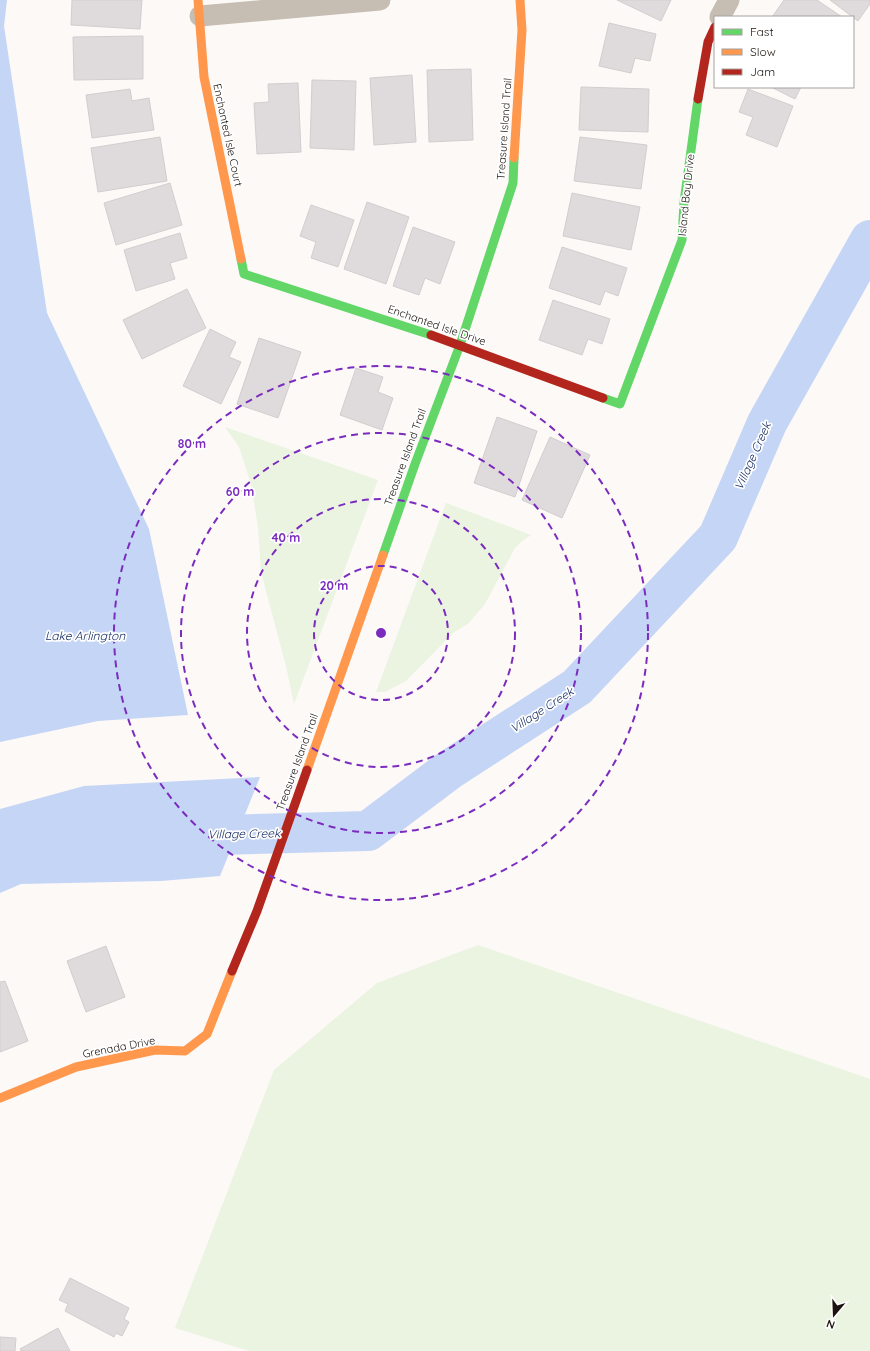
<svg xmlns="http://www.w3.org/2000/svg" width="870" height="1351" font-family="Quicksand,sans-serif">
  <rect width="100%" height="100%" fill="#fcf9f7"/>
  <g fill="#eaf4e0">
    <path d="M225,427L378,480L294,704L286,666L261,572L258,527L251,484L239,447Z"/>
    <path d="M446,503L531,535L522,541L515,548L485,604L468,624L454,632L406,681L385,692H376Z"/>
    <path d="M478,945L870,1079V1351H249L175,1328L274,1070L377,983Z"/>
  </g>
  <g fill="#c5d5f5">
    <path d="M0,0H7L4,26L47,313L149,529L188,715L98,721L0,742Z"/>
    <path d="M260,777L220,876L161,881L21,884L0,893V809L84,786Z"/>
  </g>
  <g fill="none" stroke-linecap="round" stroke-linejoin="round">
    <path stroke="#c5d5f5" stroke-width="40" d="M181,836L368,831L449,770L577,687L718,537L767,423L870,240"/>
  </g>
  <g fill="#dfdadc" stroke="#d3cdcf">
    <path d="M72,0H142L140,29L71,25Z"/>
    <path d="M617,0H671L661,21Z"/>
    <path d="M784,0H817L842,17H772Z"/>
    <path d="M830,0H870V4L858,21Z"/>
    <path d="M609,23L656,34L650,61L635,58L631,73L599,66Z"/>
    <path d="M143,36V79L74,80L73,37Z"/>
    <path d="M471,69L473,140L429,142L427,70Z"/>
    <path d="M412,75L416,142L374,145L370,78Z"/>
    <path d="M312,80L356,81L354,150L310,148Z"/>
    <path d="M298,83L301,152L257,154L254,103L269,102L268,84Z"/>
    <path d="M581,87L649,89L648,132L579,130Z"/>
    <path d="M771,87H801L795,99Z"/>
    <path d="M130,89L132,101L149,98L154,130L92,138L86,95Z"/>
    <path d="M748,89L793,106L777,147L746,135L753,117L739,112Z"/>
    <path d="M160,137L167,181L98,192L91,148Z"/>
    <path d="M580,137L647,145L641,189L574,181Z"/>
    <path d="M170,183L182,225L116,245L104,203Z"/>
    <path d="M572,193L640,207L631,250L563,236Z"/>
    <path d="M367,202L409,217L386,284L344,269Z"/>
    <path d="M311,205L354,220L338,267L311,258L316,242L300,236Z"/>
    <path d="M413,227L455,242L440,284L425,278L419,295L393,286Z"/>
    <path d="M180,233L187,258L170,263L175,279L136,291L124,250Z"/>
    <path d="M562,247L627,268L618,296L605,291L600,305L549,288Z"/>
    <path d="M187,289L206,328L142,359L123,320Z"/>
    <path d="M553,300L610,319L602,344L588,339L582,355L539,340Z"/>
    <path d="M210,329L236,342L229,357L241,362L221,404L183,386Z"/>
    <path d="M259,338L301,352L278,418L237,404Z"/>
    <path d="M356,368L383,377L378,392L393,398L382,430L340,415Z"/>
    <path d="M497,417L537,431L515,497L474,483Z"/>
    <path d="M550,437L590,455L562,518L522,500Z"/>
    <path d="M106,946L125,997L86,1012L67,961Z"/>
    <path d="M5,981L28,1041L0,1052V982Z"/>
    <path d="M70,1278L129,1308L124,1319L129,1322L122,1336L116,1333L114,1337L65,1311L68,1304L59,1300Z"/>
    <path d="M58,1328L70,1351H21L20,1349Z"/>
    <path d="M0,1337L16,1338L15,1351H0Z"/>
  </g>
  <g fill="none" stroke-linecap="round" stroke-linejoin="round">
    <g stroke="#c7beb3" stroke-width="21">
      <path d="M200,16L380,0"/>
      <path d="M720,17L729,0"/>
    </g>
    <g stroke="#63d668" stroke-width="9">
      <path d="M241,259L244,274L431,335"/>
      <path d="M603,398L620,404L682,240L684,202L698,99"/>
      <path d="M383,555L415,464L460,345L513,183L514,158"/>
    </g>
    <g stroke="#ff974d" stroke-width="9">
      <path d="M198,0L204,77L241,259"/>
      <path d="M514,158L522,30L520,0"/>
      <path d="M307,770L383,555"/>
      <path d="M0,1098L76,1067L155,1050L185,1051L207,1034L232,971"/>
    </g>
    <g stroke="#b3261e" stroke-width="9">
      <path d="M698,99L708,42L715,27"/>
      <path d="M431,335L603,398"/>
      <path d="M232,971L257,911L307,770"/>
    </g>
  </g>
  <g fill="none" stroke="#7b2cbf" stroke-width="2" stroke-dasharray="7 5">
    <circle cx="381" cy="633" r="67"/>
    <circle cx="381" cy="633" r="134"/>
    <circle cx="381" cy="633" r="200"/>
    <circle cx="381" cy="633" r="267"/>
  </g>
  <g text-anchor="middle" stroke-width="3.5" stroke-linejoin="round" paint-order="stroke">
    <g font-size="11" fill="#1b130e" stroke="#fff">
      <text transform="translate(504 129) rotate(-86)" y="4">Treasure Island Trail</text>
      <text transform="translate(228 135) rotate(78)" y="4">Enchanted Isle Court</text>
      <text transform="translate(686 195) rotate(-84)" y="4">Island Bay Drive</text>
      <text transform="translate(437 325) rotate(19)" y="4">Enchanted Isle Drive</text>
      <text transform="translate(405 457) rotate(-70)" y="4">Treasure Island Trail</text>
      <text transform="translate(297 762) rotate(-70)" y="4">Treasure Island Trail</text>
      <text transform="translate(119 1047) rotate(-11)" y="4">Grenada Drive</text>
    </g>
    <g font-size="12" font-style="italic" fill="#142b61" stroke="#fff">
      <text transform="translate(753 456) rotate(-66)" y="4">Village Creek</text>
      <text x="85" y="640">Lake Arlington</text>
      <text transform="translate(542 710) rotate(-33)" y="4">Village Creek</text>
      <text transform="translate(244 834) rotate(-1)" y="4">Village Creek</text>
    </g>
  </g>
  <circle cx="381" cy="633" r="6" fill="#7b2cbf" stroke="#fff" stroke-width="2"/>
  <g font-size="12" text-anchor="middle" font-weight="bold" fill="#7b2cbf" stroke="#fff" stroke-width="3.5" stroke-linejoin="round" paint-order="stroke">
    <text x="192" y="448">80 m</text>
    <text x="240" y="496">60 m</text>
    <text x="286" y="542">40 m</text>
    <text x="334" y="590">20 m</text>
  </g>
  <rect x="714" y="16" width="140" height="72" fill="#ffffff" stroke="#a4a19f"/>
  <rect x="722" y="29" width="20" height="6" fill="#63d668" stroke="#a4a19f"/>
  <text x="750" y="36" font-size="12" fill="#1b130e">Fast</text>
  <rect x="722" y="49" width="20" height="6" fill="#ff974d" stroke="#a4a19f"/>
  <text x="750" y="56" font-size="12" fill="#1b130e">Slow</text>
  <rect x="722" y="69" width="20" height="6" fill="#b3261e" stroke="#a4a19f"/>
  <text x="750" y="76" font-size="12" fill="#1b130e">Jam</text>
  <g transform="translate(834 1315) rotate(199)" stroke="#ffffff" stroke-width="3" paint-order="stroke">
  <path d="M0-3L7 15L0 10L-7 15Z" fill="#1b130e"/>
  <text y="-6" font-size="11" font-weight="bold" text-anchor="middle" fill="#1b130e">N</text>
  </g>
</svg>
